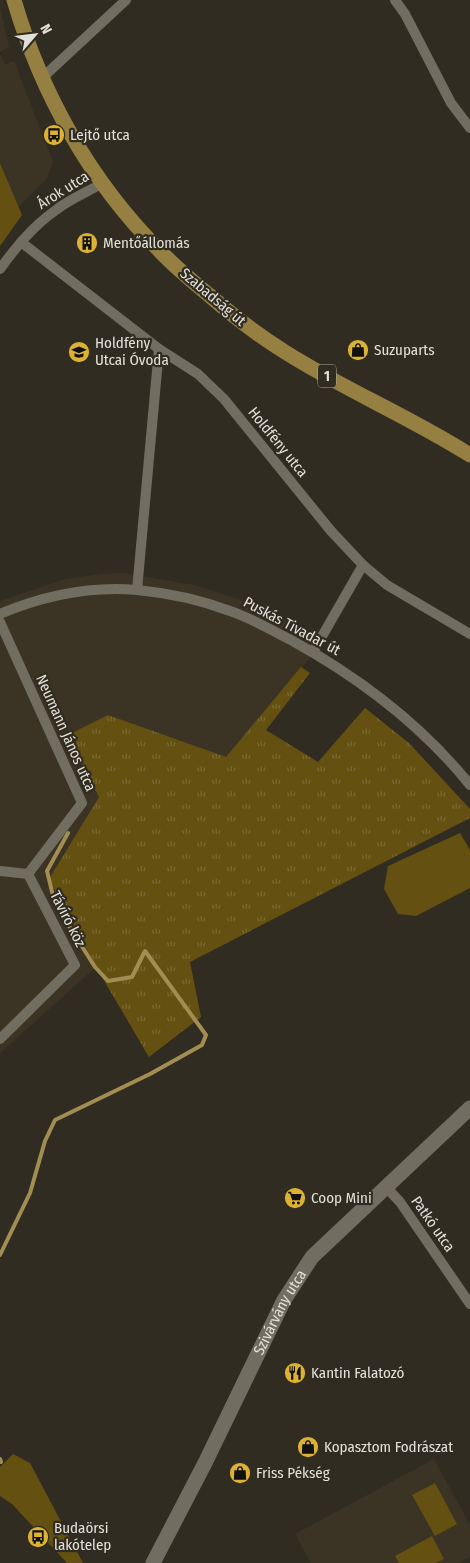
<svg xmlns="http://www.w3.org/2000/svg" width="470" height="1563" font-family="'Fira Sans Condensed',sans-serif">
  <defs>
    <pattern id="grass-tufts" width="24" height="20" patternUnits="userSpaceOnUse" patternTransform="scale(1.25)"><rect width="24" height="20" fill="#645011"/><path d="M3 7l-1-3M5 7V3M7 7l1-3M15 17l-1-3M17 17v-4M19 17l1-3" fill="none" stroke="#7a6933"/></pattern>
  </defs>
  <rect width="100%" height="100%" fill="#302c21"/>
  <g fill="#3b3424">
    <path d="M0,7L9,47L0,52Z"/>
    <path d="M0,54L5,65L14,61L53,162L47,178L18,207L0,163Z"/>
    <path d="M124,573L194,585L261,606L304,628L325,640L226,758L108,715L99,797L49,879L96,967L0,1053V601L65,579L101,574Z"/>
    <path d="M434,1459L470,1525V1557L458,1563H311L295,1534Z"/>
  </g>
  <path fill="url(#grass-tufts)" d="M301,667L310,673L266,730L318,762L365,708L409,743L470,809V818L190,962L201,1017L149,1057L96,967L49,879L99,797L68,735L108,715L226,757Z"/>
  <g fill="#645011">
    <path d="M0,163L22,215L0,246Z"/>
    <path d="M460,833L470,850V888L416,916L398,914L384,889L388,866Z"/>
    <path d="M13,1454L30,1463L83,1563H67L12,1504L0,1496V1467Z"/>
    <path d="M435,1483L457,1524L435,1536L412,1495Z"/>
    <path d="M432,1536L444,1559L436,1563H399L395,1556Z"/>
  </g>
  <g fill="none" stroke-linecap="round" stroke-linejoin="round">
    <g stroke="#a28e52" stroke-width="4">
      <path d="M0,1255L30,1193L45,1141L55,1120L150,1074L202,1045L206,1035L145,951L132,977L108,981L95,967L55,904L47,871L68,833"/>
      <path d="M0,1459L1,1462"/>
    </g>
    <g stroke="#726d61" stroke-width="10">
      <path d="M395,0L405,14L451,103L470,128"/>
      <path d="M42,78L126,0"/>
      <path d="M21,242L159,349L198,374L224,399L331,531L363,565L387,585L470,634"/>
      <path d="M0,269C16,247 33,226 56,210C70,199 87,192 103,183"/>
      <path d="M137,590L159,349"/>
      <path d="M0,614C43,596 91,586 137,590C168,593 201,600 230,611C251,618 271,630 291,640C360,678 421,724 470,785"/>
      <path d="M0,622L82,803L28,874"/>
      <path d="M313,652L363,565"/>
      <path d="M0,871L28,874"/>
      <path d="M0,1039L75,965L28,874"/>
      <path d="M386,1187L400,1202L470,1304"/>
    </g>
    <path stroke="#726d61" stroke-width="15" id="s1" d="M153,1563L205,1463L284,1300L312,1257L470,1108"/>
    <path stroke="#968041" stroke-width="15" d="M14,0C41,93 90,181 159,250C174,266 192,281 209,295C233,316 258,335 285,352C345,390 410,417 470,455"/>
  </g>
  <defs>
    <g id="bus-disc" transform="scale(1.125)"><circle r="9.5" fill="#dbb233" stroke="#302c21"/><path d="M-5-6H5V4H4V6H2V4H-2V6H-4V4H-5ZM-3.5-4V0h7V-4ZM-3.5 1.2v1.5H-2V1.2ZM2 1.2v1.5H3.5V1.2Z" fill="#111"/></g>
    <g id="building-disc" transform="scale(1.125)"><circle r="9.5" fill="#dbb233" stroke="#302c21"/><path d="M-4-6H4V6H1V3H-1V6H-4ZM-2.5-4.3h1.7v1.8h-1.7ZM.8-4.3h1.7v1.8H.8ZM-2.5-1h1.7V.8h-1.7ZM.8-1h1.7V.8H.8Z" fill="#111"/></g>
    <g id="shop-disc" transform="scale(1.125)"><circle r="9.5" fill="#dbb233" stroke="#302c21"/><path d="M-5-2.5h2.3a2.7 3.5 0 0 1 5.4 0H5L5.5 6h-11ZM-1.5-2.5h3a1.5 2.3 0 0 0-3 0Z" fill="#111"/></g>
    <g id="school-disc" transform="scale(1.125)"><circle r="9.5" fill="#dbb233" stroke="#302c21"/><path d="M0-5L7-2L0 1L-7-2ZM-4 1L0 2.5L4 1V4Q0 6-4 4Z" fill="#111"/></g>
    <g id="supermarket-disc" transform="scale(1.125)"><circle r="9.5" fill="#dbb233" stroke="#302c21"/><path d="M-6-5.5h2.5l.6 2H6L4.5 2H-2.5L-4.4-4H-6ZM-1.5 3.2a1.3 1.3 0 1 0 .1 0ZM3 3.2a1.3 1.3 0 1 0 .1 0Z" fill="#111"/></g>
    <g id="restaurant-disc" transform="scale(1.125)"><circle r="9.5" fill="#dbb233" stroke="#302c21"/><path d="M-5-6h1v4h1v-4h1v4h1v-4h1v5L-1.5 .5V6h-2V.5L-5-1ZM5-6V6H3V1.5H1.5Q1.5-4 5-6Z" fill="#111"/></g>
  </defs>
  <g fill-rule="evenodd">
    <use href="#bus-disc" x="54" y="135"/>
    <use href="#building-disc" x="87" y="243"/>
    <use href="#shop-disc" x="358" y="350"/>
    <use href="#school-disc" x="79" y="352"/>
    <use href="#supermarket-disc" x="295" y="1198"/>
    <use href="#restaurant-disc" x="295" y="1373"/>
    <use href="#shop-disc" x="308" y="1447"/>
    <use href="#shop-disc" x="240" y="1473"/>
    <use href="#bus-disc" x="38" y="1537"/>
  </g>
  <g text-anchor="middle" stroke-width="4.5" stroke-linejoin="round" paint-order="stroke">
    <rect fill="#302c21" stroke="#adaaa2" stroke-width="1" x="318" y="364.5" width="18" height="23" rx="4"/>
    <g font-size="14" font-weight="bold" fill="#e3e0d9">
      <text x="327" y="381">1</text>
    </g>
    <g font-size="15" fill="#e3e0d9" stroke="#302c21" text-anchor="start">
      <text x="70" y="140">Lejtő utca</text>
      <text x="103" y="248">Mentőállomás</text>
      <text x="95" y="348">Holdfény<tspan x="95" dy="17">Utcai Óvoda</tspan></text>
      <text x="374" y="355">Suzuparts</text>
      <text x="311" y="1203">Coop Mini</text>
      <text x="311" y="1378">Kantin Falatozó</text>
      <text x="324" y="1452">Kopasztom Fodrászat</text>
      <text x="256" y="1478">Friss Pékség</text>
      <text x="54" y="1533">Budaörsi<tspan x="54" dy="17">lakótelep</tspan></text>
    </g>
    <g font-size="15" fill="#e3e0d9" stroke="#302c21">
      <text transform="translate(63 190) rotate(-32)" y="5">Árok utca</text>
      <text transform="translate(213 297) rotate(40)" y="5">Szabadság út</text>
      <text transform="translate(278 442) rotate(51)" y="5">Holdfény utca</text>
      <text transform="translate(292 626) rotate(28)" y="5">Puskás Tivadar út</text>
      <text transform="translate(66 733) rotate(66)" y="5">Neumann János utca</text>
      <text transform="translate(68 919) rotate(63)" y="5">Távíró köz</text>
      <text transform="translate(433 1224) rotate(55)" y="5">Patkó utca</text>
      <text dy="5" stroke="none"><textPath href="#s1" startOffset="281">Szivárvány utca</textPath></text>
    </g>
  </g>
  <g transform="translate(35 35) rotate(62)" stroke="#302c21" stroke-width="4" paint-order="stroke">
  <path d="M0-4L9 19L0 12L-9 19Z" fill="#e3e0d9"/>
  <text y="-8" font-size="14" font-weight="bold" text-anchor="middle" fill="#e3e0d9">N</text>
  </g>
</svg>
